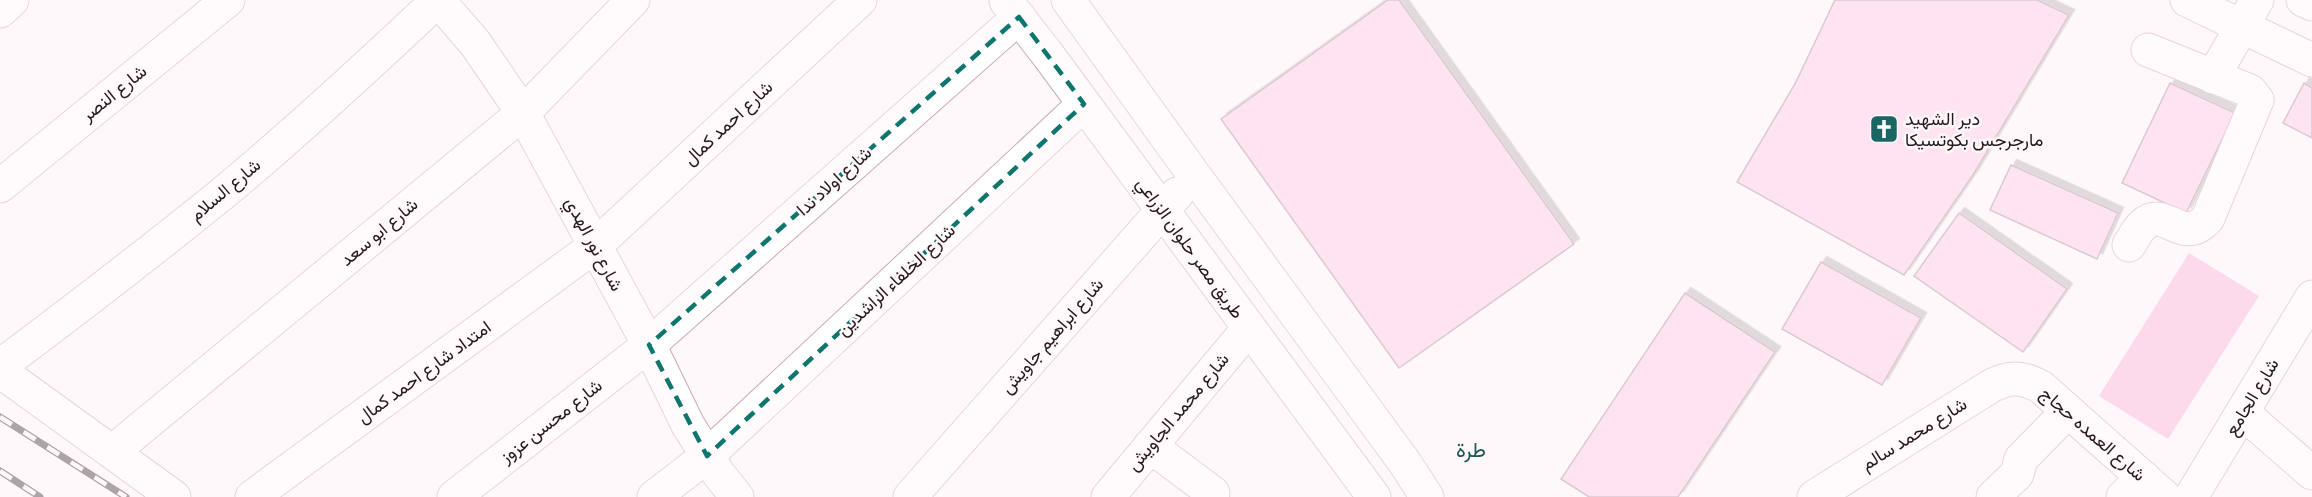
<svg xmlns="http://www.w3.org/2000/svg" width="2312" height="497" font-family="'Source Sans 3',Vazirmatn,sans-serif">
  <defs>
    <filter id="shadow"><feDropShadow dx="5.5" dy="-5.5" stdDeviation="0" flood-color="#0004"/></filter>
  </defs>
  <rect width="100%" height="100%" fill="#fff8fb"/>
  <path fill="#f9b6d8" d="M2189,253L2259,296L2168,439L2099,396Z"/>
  <g fill="#fdcde4" stroke="#b091a0" stroke-width="1.5" filter="url(#shadow)">
    <path d="M1388,0H1399L1574,244L1399,368L1221,119Z"/>
    <path d="M1835,0H2037L2069,15L1973,175L1904,275L1737,182L1795,84Z"/>
    <path d="M2170,83L2235,113L2186,213L2122,183Z"/>
    <path d="M2304,83L2312,88V138L2283,123Z"/>
    <path d="M2011,165L2118,213L2097,259L1990,210Z"/>
    <path d="M1959,213L2067,289L2023,352L1914,276Z"/>
    <path d="M1821,262L1921,318L1882,385L1782,329Z"/>
    <path d="M1685,293L1775,352L1678,497H1589L1561,479Z"/>
  </g>
  <g fill="none" stroke-linecap="round" stroke-linejoin="round">
    <g stroke="#c9a9b9" stroke-width="35">
      <g id="minor">
        <path d="M438,0L475,43L523,113L649,345L688,425L718,473L737,497"/>
        <path d="M1068,0L1194,175L1405,463L1427,497"/>
        <path d="M2187,0L2312,60"/>
        <path d="M1006,1L1048,55L1374,497"/>
        <path d="M0,11L12,0"/>
        <path d="M2213,77L2257,0"/>
        <path d="M0,186L228,0"/>
        <path d="M2129,245C2133,239 2137,230 2143,225C2165,204 2182,248 2208,218L2257,100L2250,91L2148,50"/>
        <path d="M0,366C75,310 149,253 222,194C297,132 368,66 438,0"/>
        <path d="M0,371L174,497"/>
        <path d="M2243,413L2312,473"/>
        <path d="M1150,446L1213,493"/>
        <path d="M112,452L523,113L633,0"/>
        <path d="M252,497L595,246L860,0"/>
        <path d="M454,497L649,345L1019,17"/>
        <path d="M654,497L707,456L1084,104"/>
        <path d="M910,497L1177,194"/>
        <path d="M1108,497L1249,328"/>
        <path d="M1814,497L1991,386C2010,376 2023,377 2041,387L2165,497"/>
        <path d="M1993,497L2017,474L2021,459L2068,411"/>
        <path d="M2123,497L2143,477"/>
        <path d="M2191,497L2312,297"/>
      </g>
    </g>
    <g stroke="#c9a9b9" stroke-width="35">
      <path id="highway" d="M2303,0L2312,4"/>
    </g>
    <use href="#minor" stroke="#fff" stroke-width="33"/>
    <use href="#highway" stroke="#fff" stroke-width="33"/>
    <g stroke="#483e43" stroke-width="7">
      <g id="rail">
        <path d="M0,417L126,497"/>
        <path d="M0,471L40,497"/>
      </g>
    </g>
    <use href="#rail" stroke="#fff8fb" stroke-width="4.5" stroke-dasharray="14" stroke-linecap="butt"/>
  </g>
  <path d="M0 0H2312V497H0ZM1019,17L1084,104L707,456L649,345Z" fill="#fff8fb" fill-opacity=".55" fill-rule="evenodd"/>
  <path fill="none" stroke="#0f766e" stroke-width="4.5" stroke-dasharray="12 8" stroke-linejoin="round" d="M1019,17L1084,104L707,456L649,345Z"/>
  <defs>
    <g id="church-square" transform="scale(1.5)"><rect x="-9" y="-9" width="18" height="18" rx="4" fill="#196664" stroke="#fff8fb"/><path d="M-1.2-6h2.4v3.5h3.3v2.4h-3.3V6h-2.4V-.1h-3.3v-2.4h3.3Z" fill="#fff"/></g>
  </defs>
  <g fill-rule="evenodd">
    <use href="#church-square" x="1884" y="129"/>
  </g>
  <g text-anchor="middle" stroke-width="5" stroke-linejoin="round" paint-order="stroke">
    <g font-size="18" fill="#23181d" stroke="#fff8fb">
      <text transform="translate(114 93) rotate(-39)" y="6">شارع النصر</text>
      <text transform="translate(728 123) rotate(-43)" y="6">شارع احمد كمال</text>
      <text transform="translate(834 181) rotate(-42)" y="6">شارع اولاد ندا</text>
      <text transform="translate(225 190) rotate(-40)" y="6">شارع السلام</text>
      <text transform="translate(379 232) rotate(-40)" y="6">شارع ابو سعد</text>
      <text transform="translate(594 244) rotate(62)" y="6">شارع نور الهدي</text>
      <text transform="translate(1190 248) rotate(54)" y="6">طريق مصر حلوان الزراعي</text>
      <text transform="translate(896 280) rotate(-43)" y="6">شارع الخلفاء الراشدين</text>
      <text transform="translate(1052 336) rotate(-49)" y="6">شارع ابراهيم جاويش</text>
      <text transform="translate(424 372) rotate(-36)" y="6">امتداد شارع احمد كمال</text>
      <text transform="translate(2252 397) rotate(-59)" y="6">شارع الجامع</text>
      <text transform="translate(1178 412) rotate(-50)" y="6">شارع محمد الجاويش</text>
      <text transform="translate(551 421) rotate(-38)" y="6">شارع محسن عزوز</text>
      <text transform="translate(1914 434) rotate(-32)" y="6">شارع محمد سالم</text>
      <text transform="translate(2093 434) rotate(41)" y="6">شارع العمده حجاج</text>
    </g>
    <g font-size="18" fill="#23181d" stroke="#fff8fb" text-anchor="start">
      <text x="1905" y="125">دير الشهيد<tspan x="1905" dy="21">مارجرجس بكوتسيكا</tspan></text>
    </g>
    <g font-size="21" fill="#1d5856" stroke="#fff8fb">
      <text x="1471" y="457">طرة</text>
    </g>
  </g>
</svg>
